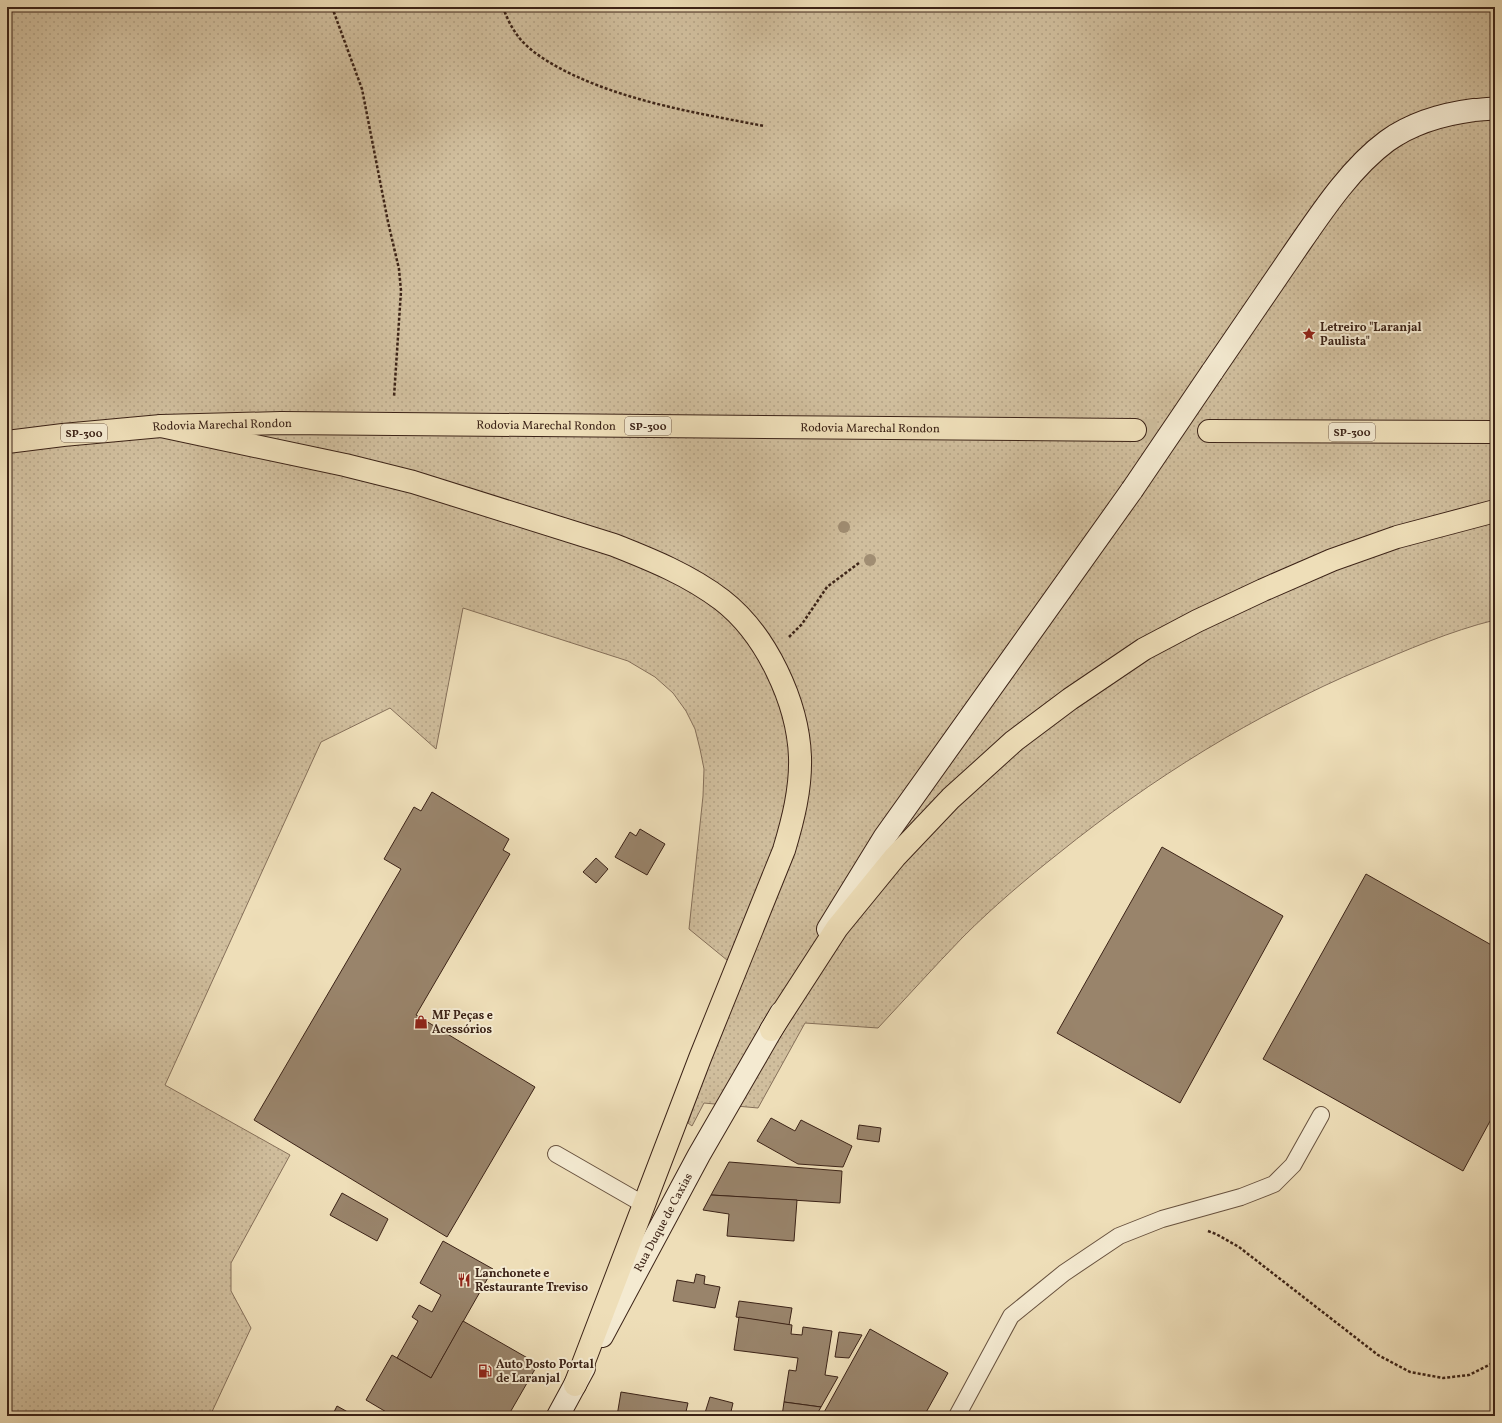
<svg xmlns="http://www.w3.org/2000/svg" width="1502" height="1423" font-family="Vollkorn,serif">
  <defs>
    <pattern id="grass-dots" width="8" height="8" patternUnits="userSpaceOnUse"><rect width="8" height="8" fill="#d0be9d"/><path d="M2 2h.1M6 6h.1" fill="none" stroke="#b4a386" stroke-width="1.8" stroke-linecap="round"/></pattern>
  </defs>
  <rect width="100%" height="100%" fill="#eedeb8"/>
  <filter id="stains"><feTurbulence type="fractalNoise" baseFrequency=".005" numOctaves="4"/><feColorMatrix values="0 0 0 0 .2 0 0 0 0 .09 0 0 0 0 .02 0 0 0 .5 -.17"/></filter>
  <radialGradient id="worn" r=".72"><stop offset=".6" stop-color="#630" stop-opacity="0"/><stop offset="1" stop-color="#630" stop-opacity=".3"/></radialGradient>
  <path fill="url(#grass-dots)" stroke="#86705a" d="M7,7H1495V620C1450,631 1407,650 1364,668C1254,715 1152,778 1059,853C1026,879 993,907 963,937C934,967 906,998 878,1028L805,1023L758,1108L704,1103L692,1126L688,1123L707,1067L744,974L689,929L703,796L704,769L700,749L695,729L686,711L673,693L655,677L628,661L463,608L436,749L390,708L321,742L165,1085L290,1155L231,1263V1291L251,1328L210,1416H7Z"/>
  <g fill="#99846b" stroke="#3c2317">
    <path d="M432,792L509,839L503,850L510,854L416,1015L535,1087L447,1237L254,1120L401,869L384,859L414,807L421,811Z"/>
    <path d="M640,829L665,844L647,875L615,857L630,832L636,836Z"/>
    <path d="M1162,847L1283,916L1180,1103L1057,1033Z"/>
    <path d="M596,858L608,869L596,883L583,872Z"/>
    <path d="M1366,874L1495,947V1112L1463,1171L1263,1059Z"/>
    <path d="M771,1118L795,1131L801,1120L852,1146L843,1167L798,1164L757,1141Z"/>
    <path d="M859,1125L881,1128L879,1142L857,1139Z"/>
    <path d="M729,1162L842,1171L840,1203L711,1195Z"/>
    <path d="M342,1193L388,1219L377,1241L330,1215Z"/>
    <path d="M711,1195L797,1200L794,1241L727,1236L729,1214L703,1210Z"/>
    <path d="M443,1241L493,1269L431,1378L397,1358L418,1321L412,1317L419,1305L432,1312L441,1295L420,1283Z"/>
    <path d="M696,1274L705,1276L704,1284L720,1287L715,1308L673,1301L677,1280L694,1283Z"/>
    <path d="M739,1301L792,1308L789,1325L736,1317Z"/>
    <path d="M739,1317L792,1325L791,1334L802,1335L803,1327L832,1331L825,1375L838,1377L821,1407L784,1402L789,1370L796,1371L798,1358L734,1350Z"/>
    <path d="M463,1321L538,1364L508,1416H393L366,1400L392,1355L431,1378Z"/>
    <path d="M870,1329L948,1373L924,1416H822Z"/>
    <path d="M839,1332L862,1335L849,1358L835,1357Z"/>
    <path d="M621,1392L688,1403L685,1416H617Z"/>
    <path d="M710,1397L733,1403L730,1416H704Z"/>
    <path d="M784,1402L821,1407L816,1416H782Z"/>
    <path d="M337,1406L355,1416H332Z"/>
  </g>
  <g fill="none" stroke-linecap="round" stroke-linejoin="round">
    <path stroke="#cab998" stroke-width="22" stroke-dasharray="22 11" stroke-linecap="butt" d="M1135,430L1209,431"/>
    <g stroke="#68523f" stroke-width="18">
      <g id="lane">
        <path d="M556,1154L643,1204"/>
        <path d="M957,1416L1011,1316L1064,1273L1119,1236L1162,1219L1241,1197L1274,1184L1293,1165L1321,1115"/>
      </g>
    </g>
    <g stroke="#3c2317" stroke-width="24">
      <g id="secondary">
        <path d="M1212,372C1239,333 1265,294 1292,255C1319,216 1349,169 1387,141C1412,123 1443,114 1474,110C1481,110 1488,108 1495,109"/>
        <path d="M828,929L884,838L1132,490"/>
        <path id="s1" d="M602,1336L699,1155L781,1013"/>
        <path d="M558,1416L584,1368"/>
      </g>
    </g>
    <g stroke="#3c2317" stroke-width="24">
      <g id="primary">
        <path d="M161,426L345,465L413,482L614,545C652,560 689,575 722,600C766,634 798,702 800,757C801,789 793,820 784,850L700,1058L575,1385"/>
        <path d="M1209,431L1495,432"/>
        <path id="s2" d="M7,442L63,435L161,426L281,423L1135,430"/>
        <path d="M771,1030L837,928L895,857L951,798L1014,741L1070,699L1144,649L1197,621L1263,590L1332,560L1397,537L1495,511"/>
      </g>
    </g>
    <g stroke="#3c2317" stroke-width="2.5" stroke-dasharray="3 2" stroke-linecap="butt">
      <path d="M332,7L362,89L388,222L399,269L401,291L394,397"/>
      <path d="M503,7C507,19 513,31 522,41C534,54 550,63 565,71C627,102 697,113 764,126"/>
      <path d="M789,637L802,624L827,587L859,563"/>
      <path d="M1208,1231L1216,1234L1239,1247L1378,1355L1410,1372L1443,1378L1469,1375L1491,1364"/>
    </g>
    <use href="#lane" stroke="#f4ead1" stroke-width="16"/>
    <use href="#secondary" stroke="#f4ead1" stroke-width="22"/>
    <use href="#primary" stroke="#eedeb8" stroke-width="22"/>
    <g stroke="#3c2317" stroke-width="24" stroke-linecap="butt">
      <path id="secondary-bridge" d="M1132,490L1212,372"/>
    </g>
    <use href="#secondary-bridge" stroke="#f4ead1" stroke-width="22"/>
  </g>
  <g fill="#a08d72">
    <circle cx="844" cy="527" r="6"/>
    <circle cx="870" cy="560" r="6"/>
  </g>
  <defs>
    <g id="sight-bare" transform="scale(1.08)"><path d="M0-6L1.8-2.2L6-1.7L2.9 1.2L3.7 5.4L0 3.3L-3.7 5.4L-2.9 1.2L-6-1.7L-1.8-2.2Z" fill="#8f2418" stroke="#f4ead1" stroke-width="2.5" paint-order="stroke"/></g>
    <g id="shop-bare" transform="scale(1.08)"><path d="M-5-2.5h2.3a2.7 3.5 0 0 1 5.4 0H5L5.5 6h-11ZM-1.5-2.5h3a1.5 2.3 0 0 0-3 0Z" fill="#8f2418" stroke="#f4ead1" stroke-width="2.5" paint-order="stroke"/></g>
    <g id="restaurant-bare" transform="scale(1.08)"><path d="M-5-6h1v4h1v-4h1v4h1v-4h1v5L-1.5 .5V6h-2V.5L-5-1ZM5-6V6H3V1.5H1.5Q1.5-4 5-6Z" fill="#8f2418" stroke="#f4ead1" stroke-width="2.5" paint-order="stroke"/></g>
    <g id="fuel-bare" transform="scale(1.08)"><path d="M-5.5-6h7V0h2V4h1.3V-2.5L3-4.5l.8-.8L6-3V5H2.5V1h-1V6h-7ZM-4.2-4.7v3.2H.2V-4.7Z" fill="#8f2418" stroke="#f4ead1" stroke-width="2.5" paint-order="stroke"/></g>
  </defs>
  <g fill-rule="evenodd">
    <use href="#sight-bare" x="1309" y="334"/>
    <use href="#shop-bare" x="421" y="1022"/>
    <use href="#restaurant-bare" x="464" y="1280"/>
    <use href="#fuel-bare" x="485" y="1371"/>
  </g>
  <g text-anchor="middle" stroke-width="4" stroke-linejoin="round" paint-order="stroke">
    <g fill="#f4ead1" stroke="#735f4f" stroke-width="1">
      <rect x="625" y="417" width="46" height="18" rx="3"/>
      <rect x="1329" y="423" width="46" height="18" rx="3"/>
      <rect x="61" y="424" width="46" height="18" rx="3"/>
    </g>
    <g font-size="11" font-weight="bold" fill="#3c2317">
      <text x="648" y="430">SP-300</text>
      <text x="1352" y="436">SP-300</text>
      <text x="84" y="437">SP-300</text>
    </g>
    <g font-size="12" font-weight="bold" fill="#3c2317" stroke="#f4ead1" text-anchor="start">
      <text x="1320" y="331">Letreiro "Laranjal<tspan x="1320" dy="14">Paulista"</tspan></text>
      <text x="432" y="1019">MF Peças e<tspan x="432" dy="14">Acessórios</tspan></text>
      <text x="475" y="1277">Lanchonete e<tspan x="475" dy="14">Restaurante Treviso</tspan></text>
      <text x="496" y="1368">Auto Posto Portal<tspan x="496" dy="14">de Laranjal</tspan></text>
    </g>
    <g font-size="12" fill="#3c2317" stroke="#f4ead1">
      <text dy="4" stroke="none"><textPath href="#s2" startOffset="216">Rodovia Marechal Rondon</textPath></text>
      <text dy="4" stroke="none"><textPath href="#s2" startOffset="540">Rodovia Marechal Rondon</textPath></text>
      <text dy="4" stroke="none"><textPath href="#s2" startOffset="864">Rodovia Marechal Rondon</textPath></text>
      <text dy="4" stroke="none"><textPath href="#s1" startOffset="129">Rua Duque de Caxias</textPath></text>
    </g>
  </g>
  <rect width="1502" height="1423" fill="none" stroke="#eedeb8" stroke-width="24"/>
  <rect x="8" y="8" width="1486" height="1407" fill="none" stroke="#3c2317" stroke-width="2"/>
  <rect x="12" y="12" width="1478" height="1399" fill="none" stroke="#3c2317"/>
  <rect width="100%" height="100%" filter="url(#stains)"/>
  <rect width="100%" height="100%" fill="url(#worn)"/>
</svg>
